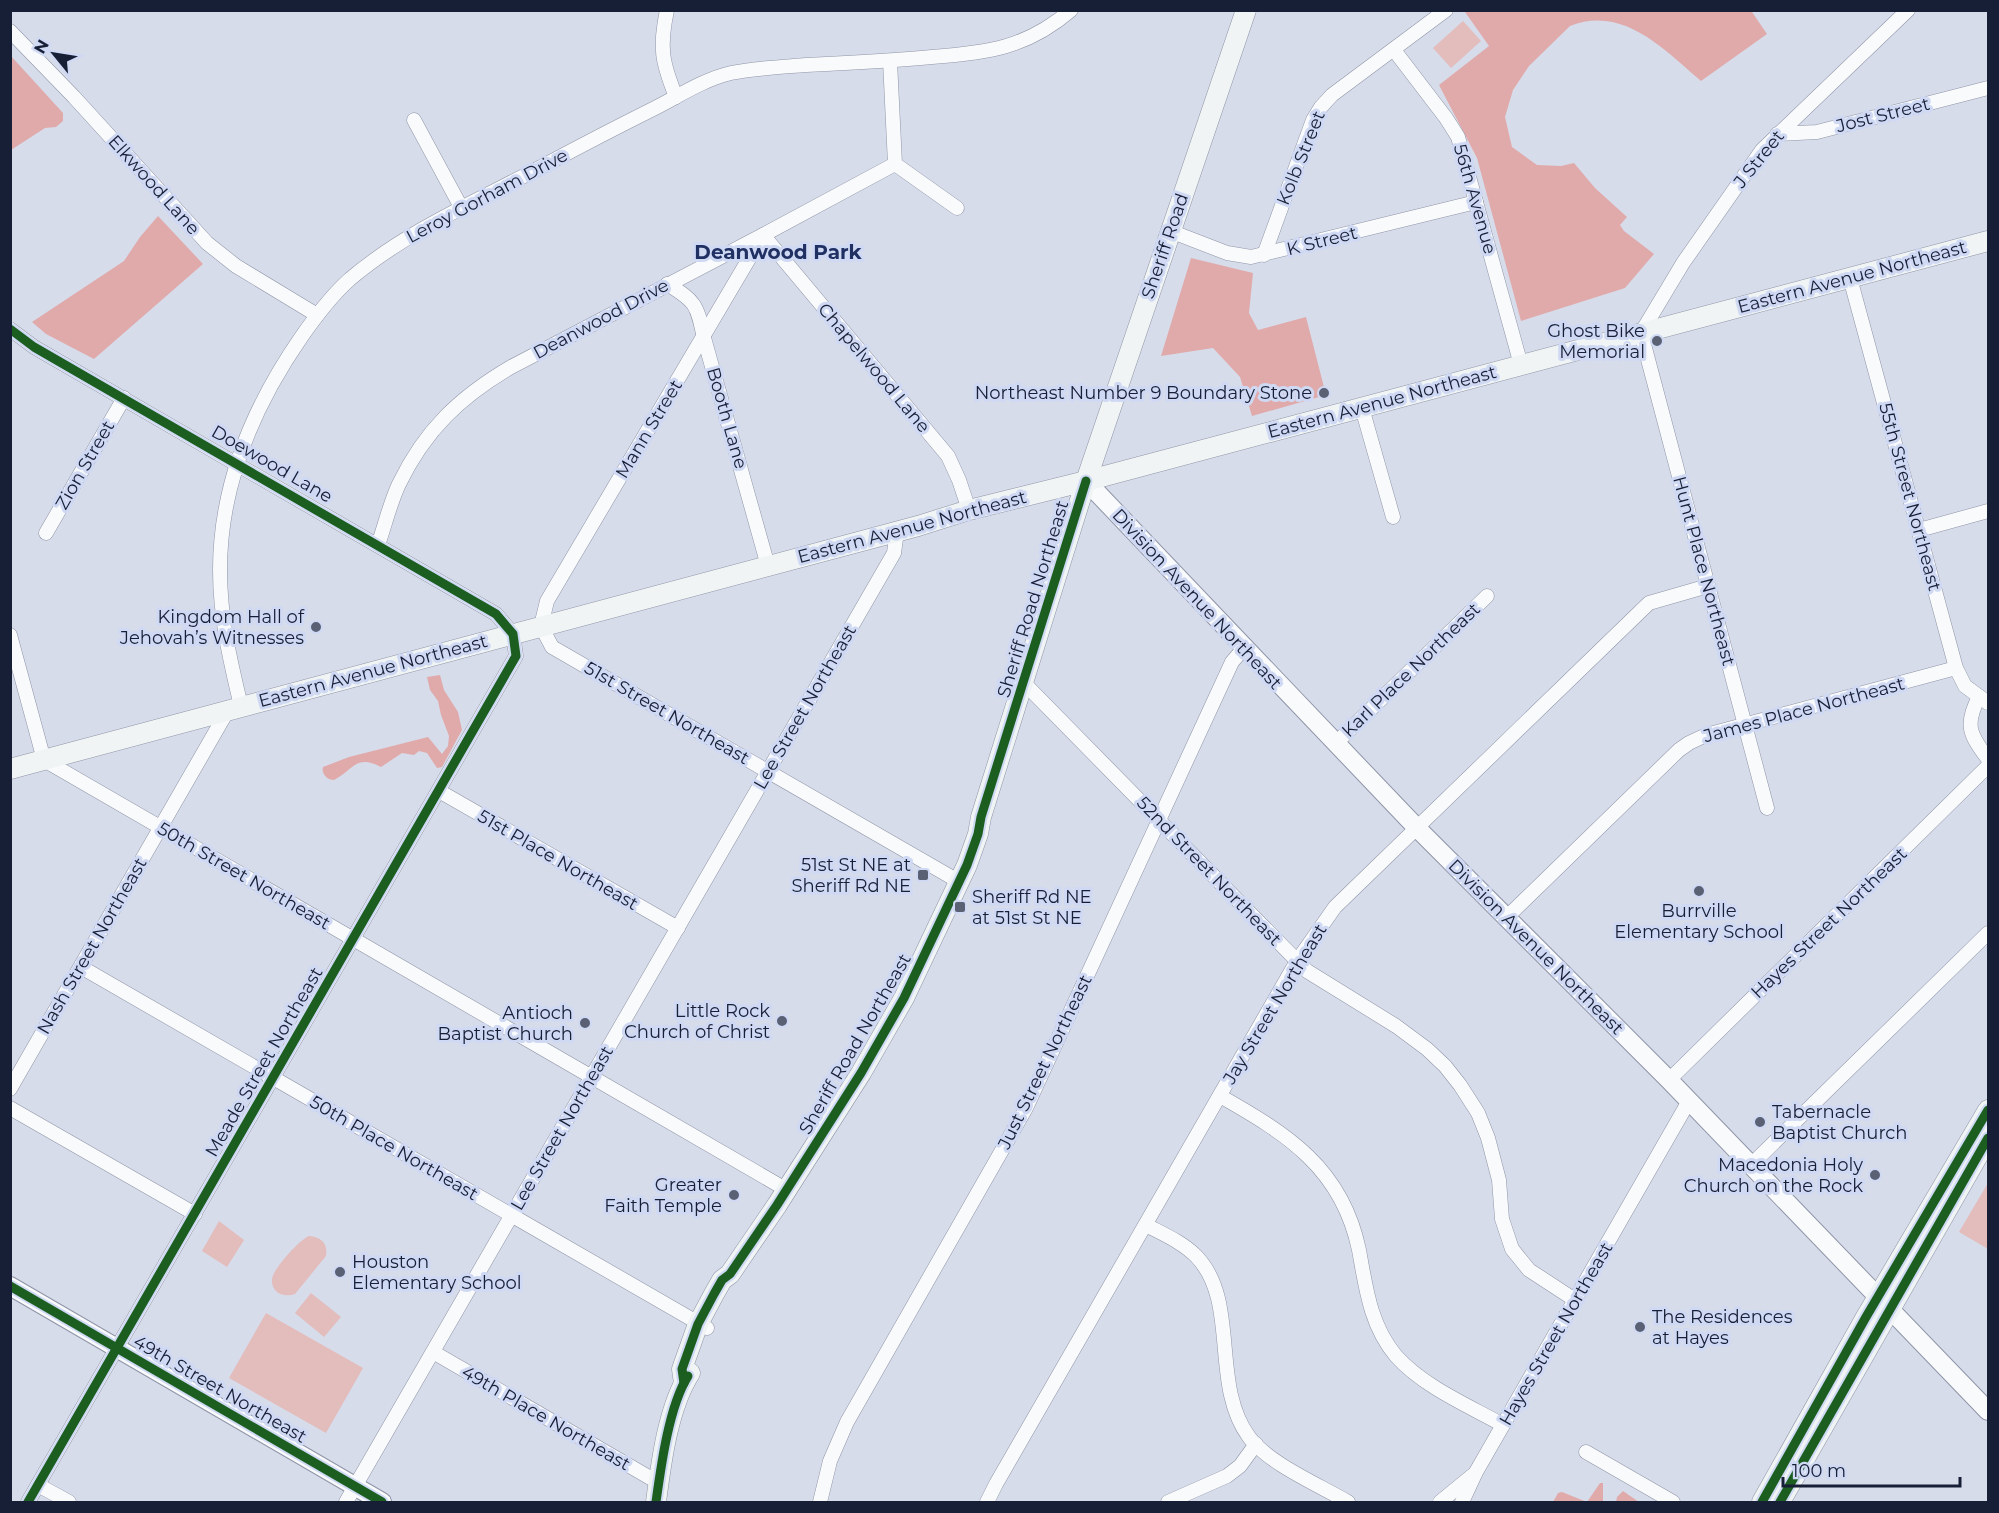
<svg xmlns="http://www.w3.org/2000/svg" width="1999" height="1513" font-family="Montserrat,sans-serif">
  <rect width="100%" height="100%" fill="#d7dceb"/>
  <g fill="#e3bcbc">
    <path d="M1463,21L1481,41L1451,68L1433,48Z"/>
    <path d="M1988,1183V1249L1959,1232Z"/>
    <path d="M219,1221L244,1240L227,1267L202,1251Z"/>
    <path d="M309,1236C321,1237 328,1243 326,1256L295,1294C284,1298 271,1293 272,1279C273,1269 299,1240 309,1236Z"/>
    <path d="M311,1293L341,1317L324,1337L295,1313Z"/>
    <path d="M266,1313L363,1368L326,1433L229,1378Z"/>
  </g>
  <g fill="#e0aaaa">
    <path d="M1467,11H1738L1752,12L1767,34L1701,81C1664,50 1624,5 1570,26L1529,66L1513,90L1505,117L1512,147L1537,165L1561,166L1574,163L1595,188L1627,217L1620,225L1624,231L1654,254L1625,288L1521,321L1477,158L1439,85L1489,46L1465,12Z"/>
    <path d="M11,56L63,113V121L56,127L45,128L11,150Z"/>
    <path d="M158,216L203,264L94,359L46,334L32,322L124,261L140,237Z"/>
    <path d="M1191,258L1253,273L1249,313L1258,330L1306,317L1326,395L1252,416L1240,377L1213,348L1161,356Z"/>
    <path d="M440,675L444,690L458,712L462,730L442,767L437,768L427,753L419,751L414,755L402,753L381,767C355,754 354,770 334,780C327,780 321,773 323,767L349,757L428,737L442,754L448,746L449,736L441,715L438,701L430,690L427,677Z"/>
    <path d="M1600,1483H1603V1502H1553L1558,1493L1562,1492L1587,1502Z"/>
    <path d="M1623,1491L1639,1502H1616L1617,1497Z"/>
  </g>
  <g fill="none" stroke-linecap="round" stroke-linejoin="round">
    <g stroke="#8f95a6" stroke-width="15">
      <g id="minor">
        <path d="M667,10C659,48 662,62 676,97"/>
        <path d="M10,31L74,97L207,243L236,266L317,315"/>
        <path d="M1394,50L1446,118L1458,137L1521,365"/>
        <path d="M890,61L895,164L957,208"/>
        <path d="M414,120L462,209"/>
        <path d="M1777,134L1817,132L1988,88"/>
        <path d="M1170,231L1227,253L1251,257L1476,202"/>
        <path d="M1264,255L1313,120L1321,107L1332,95L1446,10"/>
        <path d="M1850,278L1956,668L1965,686L1988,703"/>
        <path d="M667,284C696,301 697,305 704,338L768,566"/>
        <path d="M10,329L34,347L496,614L513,634L516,656L28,1502"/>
        <path d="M1362,408L1393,517"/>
        <path d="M1919,530L1988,511"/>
        <path d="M46,533L124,398"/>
        <path d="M378,545C385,525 390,503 399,484C425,430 460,397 511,367L763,235L895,164"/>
        <path d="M10,635L44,760L787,1190"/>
        <path d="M1024,683L1307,971L1396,1026L1427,1049L1445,1066L1460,1085L1478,1113L1488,1138L1499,1180L1502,1219L1512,1249L1529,1270L1575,1300"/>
        <path d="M1979,697C1964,725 1970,735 1988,759"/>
        <path d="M241,706C230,660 220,618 220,570C220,485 254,405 302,336C316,316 332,295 350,279C408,230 479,200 545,165C582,145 619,126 657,107C680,95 705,79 731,73C756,68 781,67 806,65C848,63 890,61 932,57C987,53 1027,48 1071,10"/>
        <path d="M1335,744L1487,596"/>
        <path d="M439,791L678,928"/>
        <path d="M1767,808L1641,333L1683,263L1762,150L1908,10"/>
        <path d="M958,881L552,647L541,626L547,601L763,235L948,456L959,480L969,510"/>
        <path d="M1506,918L1679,750L1689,743L1706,735L1956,668"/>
        <path d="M81,967L707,1328"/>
        <path d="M1669,1080L1988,766"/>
        <path d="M10,1089L228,710"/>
        <path d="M1220,1096C1287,1134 1342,1168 1359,1250C1366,1288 1370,1325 1396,1356C1424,1387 1467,1405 1503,1425"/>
        <path d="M10,1108L195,1214"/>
        <path d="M1751,1165L1988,933"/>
        <path d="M1146,1225C1163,1234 1182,1242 1196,1256C1240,1301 1210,1384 1249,1437C1269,1464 1319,1485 1348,1502"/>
        <path d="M433,1352L659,1483"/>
        <path d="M1586,1452L1673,1502"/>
        <path d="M38,1485L69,1502"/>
        <path d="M346,1502L894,553L897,531"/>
        <path d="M820,1502L830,1461L847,1422L1026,1108L1232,662L1244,648"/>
        <path d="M987,1502L996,1484L1297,961L1335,907L1649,603L1708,586"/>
        <path d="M1168,1502L1227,1476L1240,1466L1256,1444"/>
        <path d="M1440,1502L1473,1475"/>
        <path d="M1462,1502L1476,1472L1689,1101"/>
      </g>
    </g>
    <g stroke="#8f95a6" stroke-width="20">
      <g id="tertiary">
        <path d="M1086,481L1417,828L1669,1080L1988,1411"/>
        <path d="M10,1286L382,1502"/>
      </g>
    </g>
    <g stroke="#8f95a6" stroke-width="21">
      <g id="secondary">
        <path d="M10,769L918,526L969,510L1086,481L1988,241"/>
        <path d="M684,1383L682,1369L698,1324L714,1294L722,1280L730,1274L777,1205L861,1073L904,998L967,865L978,834L981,817L1086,481L1246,10"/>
        <path d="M656,1502C661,1463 668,1407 690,1373"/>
        <path d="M1762,1502L1866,1317L1988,1110"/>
        <path d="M1780,1502L1988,1138"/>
      </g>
    </g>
    <use href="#minor" stroke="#f9fafc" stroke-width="14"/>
    <use href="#tertiary" stroke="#f9fafc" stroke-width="18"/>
    <use href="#secondary" stroke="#f0f4f4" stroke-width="20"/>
    <g stroke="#cfd9f3" stroke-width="13">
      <g id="cycleway">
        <path d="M10,329L34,347L496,614L513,634L516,656L28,1502"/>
        <path d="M10,1286L382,1502"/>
        <path d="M684,1383L682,1369L698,1324L714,1294L722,1280L730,1274L777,1205L861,1073L904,998L967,865L978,834L981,817L1086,481"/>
        <path d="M656,1502C661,1466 669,1406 688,1376"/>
        <path d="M1762,1502L1866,1317L1988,1110"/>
        <path d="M1780,1502L1988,1138"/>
      </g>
    </g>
    <use href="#cycleway" stroke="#1b5e20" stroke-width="9"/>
  </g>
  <g fill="#5a6175" stroke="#cfd9f3" stroke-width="2">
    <circle cx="1657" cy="341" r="6"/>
    <circle cx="1324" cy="393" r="6"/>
    <circle cx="316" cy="627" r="6"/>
    <rect x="917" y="869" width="12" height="12" rx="3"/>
    <circle cx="1699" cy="891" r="6"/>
    <rect x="954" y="901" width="12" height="12" rx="3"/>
    <circle cx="782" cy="1021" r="6"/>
    <circle cx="585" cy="1023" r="6"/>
    <circle cx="1760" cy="1122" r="6"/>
    <circle cx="1875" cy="1175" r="6"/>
    <circle cx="734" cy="1195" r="6"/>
    <circle cx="340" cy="1272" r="6"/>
    <circle cx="1640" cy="1327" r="6"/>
  </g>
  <g text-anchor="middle" stroke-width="6" stroke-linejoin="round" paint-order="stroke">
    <g font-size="18" fill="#171f36" stroke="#cfd9f3">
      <text transform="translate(1883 115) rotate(-14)" y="6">Jost Street</text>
      <text transform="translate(1301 158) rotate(-68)" y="6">Kolb Street</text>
      <text transform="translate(1759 159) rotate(-51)" y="6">J Street</text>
      <text transform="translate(154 185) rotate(48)" y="6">Elkwood Lane</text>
      <text transform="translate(487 196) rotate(-28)" y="6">Leroy Gorham Drive</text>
      <text transform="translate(1475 199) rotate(74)" y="6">56th Avenue</text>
      <text transform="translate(1322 241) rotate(-14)" y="6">K Street</text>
      <text transform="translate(1165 246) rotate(-71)" y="6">Sheriff Road</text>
      <text transform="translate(1852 277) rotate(-15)" y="6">Eastern Avenue Northeast</text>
      <text transform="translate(601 319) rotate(-28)" y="6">Deanwood Drive</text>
      <text transform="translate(874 368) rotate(50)" y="6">Chapelwood Lane</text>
      <text transform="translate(1382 402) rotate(-15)" y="6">Eastern Avenue Northeast</text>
      <text transform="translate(727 418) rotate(74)" y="6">Booth Lane</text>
      <text transform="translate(649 429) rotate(-59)" y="6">Mann Street</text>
      <text transform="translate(272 464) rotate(30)" y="6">Doewood Lane</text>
      <text transform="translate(85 465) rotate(-60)" y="6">Zion Street</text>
      <text transform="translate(1910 497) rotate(75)" y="6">55th Street Northeast</text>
      <text transform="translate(912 527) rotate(-15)" y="6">Eastern Avenue Northeast</text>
      <text transform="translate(1704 571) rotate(75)" y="6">Hunt Place Northeast</text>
      <text transform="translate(1033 599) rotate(-73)" y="6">Sheriff Road Northeast</text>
      <text transform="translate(1197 599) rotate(47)" y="6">Division Avenue Northeast</text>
      <text transform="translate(1411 670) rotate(-44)" y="6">Karl Place Northeast</text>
      <text transform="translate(373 671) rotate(-15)" y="6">Eastern Avenue Northeast</text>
      <text transform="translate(805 707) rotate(-60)" y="6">Lee Street Northeast</text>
      <text transform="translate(1804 710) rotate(-15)" y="6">James Place Northeast</text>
      <text transform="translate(667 713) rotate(30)" y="6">51st Street Northeast</text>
      <text transform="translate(558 860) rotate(30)" y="6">51st Place Northeast</text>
      <text transform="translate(1209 871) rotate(46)" y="6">52nd Street Northeast</text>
      <text transform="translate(244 876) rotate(30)" y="6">50th Street Northeast</text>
      <text transform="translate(1829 923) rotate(-44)" y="6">Hayes Street Northeast</text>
      <text transform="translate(92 946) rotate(-60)" y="6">Nash Street Northeast</text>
      <text transform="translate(1536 947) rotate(45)" y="6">Division Avenue Northeast</text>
      <text transform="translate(1275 1004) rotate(-59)" y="6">Jay Street Northeast</text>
      <text transform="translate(855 1044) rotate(-60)" y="6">Sheriff Road Northeast</text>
      <text transform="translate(264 1062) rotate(-60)" y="6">Meade Street Northeast</text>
      <text transform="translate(1045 1062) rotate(-64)" y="6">Just Street Northeast</text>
      <text transform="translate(562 1128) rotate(-60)" y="6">Lee Street Northeast</text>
      <text transform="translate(394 1148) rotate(30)" y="6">50th Place Northeast</text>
      <text transform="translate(1556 1334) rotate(-60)" y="6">Hayes Street Northeast</text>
      <text transform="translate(220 1389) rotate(30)" y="6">49th Street Northeast</text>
      <text transform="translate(546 1418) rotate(30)" y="6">49th Place Northeast</text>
    </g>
    <g font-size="18" fill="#171f36" stroke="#cfd9f3" text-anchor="end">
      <text x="1645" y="337">Ghost Bike<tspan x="1645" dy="21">Memorial</tspan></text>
      <text x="1312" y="399">Northeast Number 9 Boundary Stone</text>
      <text x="304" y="623">Kingdom Hall of<tspan x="304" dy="21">Jehovah’s Witnesses</tspan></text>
      <text x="911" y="871">51st St NE at<tspan x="911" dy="21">Sheriff Rd NE</tspan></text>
      <text x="972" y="903" text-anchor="start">Sheriff Rd NE<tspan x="972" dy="21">at 51st St NE</tspan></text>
      <text x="1699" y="917" text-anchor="middle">Burrville<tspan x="1699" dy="21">Elementary School</tspan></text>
      <text x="770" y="1017">Little Rock<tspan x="770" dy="21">Church of Christ</tspan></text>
      <text x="573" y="1019">Antioch<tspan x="573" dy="21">Baptist Church</tspan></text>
      <text x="1772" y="1118" text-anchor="start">Tabernacle<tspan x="1772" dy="21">Baptist Church</tspan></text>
      <text x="1863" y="1171">Macedonia Holy<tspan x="1863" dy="21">Church on the Rock</tspan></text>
      <text x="722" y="1191">Greater<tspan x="722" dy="21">Faith Temple</tspan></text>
      <text x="352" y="1268" text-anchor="start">Houston<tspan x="352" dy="21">Elementary School</tspan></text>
      <text x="1652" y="1323" text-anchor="start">The Residences<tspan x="1652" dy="21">at Hayes</tspan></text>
    </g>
    <g font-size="20" font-weight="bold" fill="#213063" stroke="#cfd9f3">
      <text x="778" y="259">Deanwood Park</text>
    </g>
  </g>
  <rect width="1999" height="1513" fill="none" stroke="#171f36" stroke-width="24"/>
  <g transform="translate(54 54) rotate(300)" stroke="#cfd9f3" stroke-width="4.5" paint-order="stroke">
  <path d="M0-4.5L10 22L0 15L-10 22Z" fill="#171f36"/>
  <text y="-9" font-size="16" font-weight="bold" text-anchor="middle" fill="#171f36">N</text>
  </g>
  <path d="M1783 1477v9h177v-9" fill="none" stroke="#171f36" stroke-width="3"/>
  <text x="1792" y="1477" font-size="18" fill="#171f36" stroke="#cfd9f3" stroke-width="4.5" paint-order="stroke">100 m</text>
</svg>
